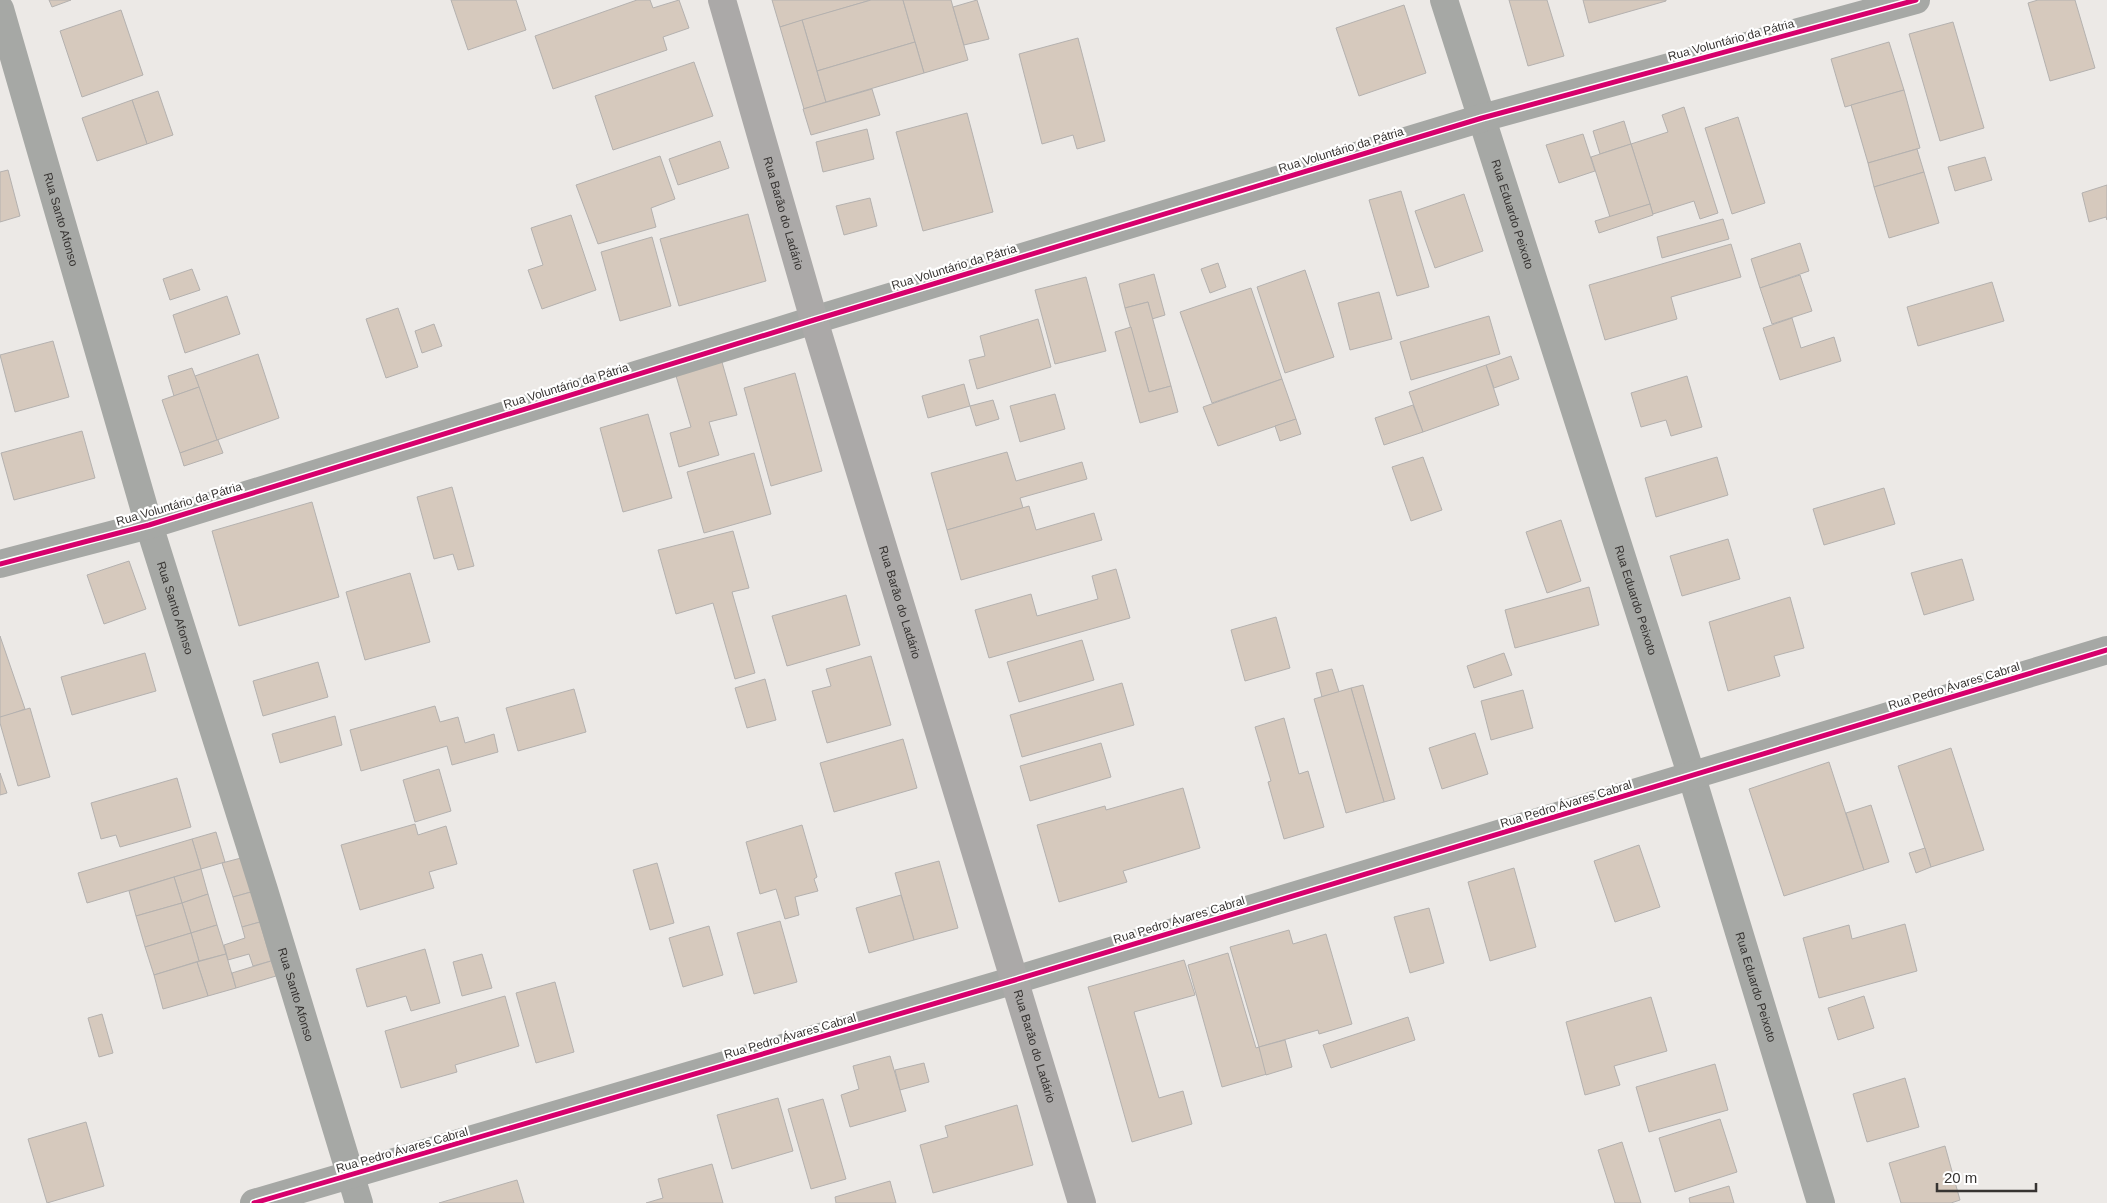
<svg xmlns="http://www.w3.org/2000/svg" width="2107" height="1203" font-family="Arial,sans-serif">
  <rect width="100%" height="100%" fill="#ece9e6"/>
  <g fill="#d6c9bd" stroke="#b4b1af">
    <path d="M49,0H71L52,7Z"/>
    <path d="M451,0H516L526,30L468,50Z"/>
    <path d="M637,0H650L653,8L679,0L689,28L663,37L667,50L553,89L535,36Z"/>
    <path d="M772,0H871L780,27Z"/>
    <path d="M871,0H903L915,42L817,71L802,20Z"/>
    <path d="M903,0H951L968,60L924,73Z"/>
    <path d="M977,0L989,39L964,45L953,7Z"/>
    <path d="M1509,0H1547L1564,56L1528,66Z"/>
    <path d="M1583,0H1666V1L1589,23Z"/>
    <path d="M2038,0H2075L2095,68L2050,81L2028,3Z"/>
    <path d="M1404,5L1426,73L1359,96L1336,28Z"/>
    <path d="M121,10L143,75L82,97L60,31Z"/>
    <path d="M802,20L826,102L804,109L780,27Z"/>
    <path d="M1953,22L1984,128L1940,141L1909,34Z"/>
    <path d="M1078,38L1105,141L1077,149L1073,135L1042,144L1019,54Z"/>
    <path d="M915,42L924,73L826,102L817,71Z"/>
    <path d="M1889,42L1904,90L1845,107L1831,59Z"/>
    <path d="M694,62L713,116L613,150L595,96Z"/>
    <path d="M872,89L880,115L811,135L803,109Z"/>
    <path d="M1904,90L1920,148L1868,163L1851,105Z"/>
    <path d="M158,91L173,135L147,144L132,100Z"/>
    <path d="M132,100L147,144L97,161L82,118Z"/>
    <path d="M1684,107L1718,213L1700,219L1694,201L1653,214L1631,144L1668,132L1662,115Z"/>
    <path d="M967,113L993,212L923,231L896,132Z"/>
    <path d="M1738,117L1765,203L1732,214L1705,128Z"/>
    <path d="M1624,121L1631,144L1600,154L1593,131Z"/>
    <path d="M867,129L874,159L823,172L816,142Z"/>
    <path d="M1583,134L1595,171L1559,183L1546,145Z"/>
    <path d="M720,141L729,168L678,185L669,159Z"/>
    <path d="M1631,144L1650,204L1610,217L1591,157Z"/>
    <path d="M1917,149L1924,172L1874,187L1868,163Z"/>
    <path d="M660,156L675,199L651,208L656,227L598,244L576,185Z"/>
    <path d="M1985,157L1992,180L1955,191L1948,167Z"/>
    <path d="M8,170L20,216L0,222V172Z"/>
    <path d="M1924,172L1939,223L1889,238L1874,187Z"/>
    <path d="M2107,185V220L2106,217L2089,222L2082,193Z"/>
    <path d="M1401,191L1429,287L1397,296L1369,200Z"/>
    <path d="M1464,194L1483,251L1435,268L1415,211Z"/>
    <path d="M870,198L877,226L844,235L836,206Z"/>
    <path d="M1650,204L1653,215L1599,233L1595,221Z"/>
    <path d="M748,214L766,281L679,306L660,239Z"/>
    <path d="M571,215L596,290L542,309L528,270L543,265L531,228Z"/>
    <path d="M1723,219L1729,239L1662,258L1657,237Z"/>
    <path d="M652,237L671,306L620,321L601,252Z"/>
    <path d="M1800,243L1809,271L1760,288L1751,259Z"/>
    <path d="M1731,244L1741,277L1671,297L1677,319L1605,340L1589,285Z"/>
    <path d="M1218,263L1226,287L1210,293L1201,269Z"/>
    <path d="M192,269L200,290L170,300L163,279Z"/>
    <path d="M1305,270L1334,357L1285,373L1257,287Z"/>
    <path d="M1154,274L1165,315L1152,319L1148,302L1125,308L1119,284Z"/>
    <path d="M1800,275L1812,311L1772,324L1760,288Z"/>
    <path d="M1086,277L1106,351L1055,364L1035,290Z"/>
    <path d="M1992,282L2004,321L1918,346L1907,307Z"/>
    <path d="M1251,288L1282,379L1212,403L1180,312Z"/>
    <path d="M1379,292L1392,339L1350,350L1338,303Z"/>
    <path d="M227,296L240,334L185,353L173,315Z"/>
    <path d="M1148,302L1171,386L1149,392L1125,308Z"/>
    <path d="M398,308L418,367L386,378L366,319Z"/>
    <path d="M1489,316L1500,354L1411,380L1400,342Z"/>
    <path d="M1792,318L1801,348L1834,337L1841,361L1780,380L1763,328Z"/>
    <path d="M1038,319L1051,367L977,389L969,360L985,356L980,336Z"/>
    <path d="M434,324L442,346L422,353L415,331Z"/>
    <path d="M1131,327L1149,392L1171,386L1178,412L1140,423L1115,332Z"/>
    <path d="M53,341L69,397L15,412L0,355Z"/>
    <path d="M258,354L279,418L217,440L195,376Z"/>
    <path d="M720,355L737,415L709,422L719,455L679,467L670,433L691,427L674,369Z"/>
    <path d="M1511,356L1519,379L1494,388L1486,365Z"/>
    <path d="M1486,365L1499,405L1423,432L1409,392Z"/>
    <path d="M192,368L199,387L174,396L168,376Z"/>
    <path d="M795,373L822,471L771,486L744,388Z"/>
    <path d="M1687,376L1702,427L1671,436L1666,420L1641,427L1631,393Z"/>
    <path d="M1282,379L1296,419L1218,446L1203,407Z"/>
    <path d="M964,384L970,406L928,418L922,396Z"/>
    <path d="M199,387L217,440L180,453L162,400Z"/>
    <path d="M1055,394L1065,429L1020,442L1010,406Z"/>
    <path d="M993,400L999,419L976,426L970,406Z"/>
    <path d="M1413,405L1423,432L1384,445L1375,418Z"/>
    <path d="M648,414L672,498L623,512L600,428Z"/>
    <path d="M1296,419L1301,434L1280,441L1275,426Z"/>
    <path d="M82,431L95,478L14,500L1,453Z"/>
    <path d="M217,440H218L223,453L184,466L180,453Z"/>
    <path d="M1007,452L1016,481L1082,462L1087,479L1020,498L1023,508L947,530L931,473Z"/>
    <path d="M754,453L771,514L704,533L687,472Z"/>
    <path d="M1423,457L1442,510L1411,521L1392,467Z"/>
    <path d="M1717,457L1728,495L1656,517L1645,478Z"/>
    <path d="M452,487L474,566L458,570L453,554L434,559L417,497Z"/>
    <path d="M1884,488L1895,524L1824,545L1813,509Z"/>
    <path d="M312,502L339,597L239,626L212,531Z"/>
    <path d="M1029,506L1036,530L1094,513L1102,540L961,580L947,530Z"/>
    <path d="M1561,520L1581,581L1547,593L1526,532Z"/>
    <path d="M733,531L749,588L732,592L755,673L735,679L713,603L676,614L658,550Z"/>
    <path d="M1728,539L1740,579L1682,596L1670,556Z"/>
    <path d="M1962,559L1974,600L1924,615L1911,573Z"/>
    <path d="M129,561L146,609L104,624L87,575Z"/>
    <path d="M1116,569L1130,618L989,658L975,610L1031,594L1037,616L1098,599L1092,576Z"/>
    <path d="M410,573L430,642L365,660L346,592Z"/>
    <path d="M1589,587L1599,625L1515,648L1505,610Z"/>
    <path d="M846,595L860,645L787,666L772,616Z"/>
    <path d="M1790,597L1804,648L1774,656L1780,676L1728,691L1709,622Z"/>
    <path d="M1276,617L1290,668L1245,681L1231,630Z"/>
    <path d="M0,636L25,709L0,718Z"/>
    <path d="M1082,640L1094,680L1019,702L1007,662Z"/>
    <path d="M145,653L156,691L72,715L61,677Z"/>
    <path d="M1504,653L1512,675L1474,688L1467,666Z"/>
    <path d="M871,656L891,725L827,743L812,691L831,686L826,669Z"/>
    <path d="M318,662L328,697L263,716L253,681Z"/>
    <path d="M1332,669L1339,692L1322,697L1316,673Z"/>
    <path d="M765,679L776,720L747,728L735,688Z"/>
    <path d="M1122,683L1134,725L1022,757L1010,715Z"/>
    <path d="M1363,685L1395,799L1384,802L1351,688Z"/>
    <path d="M1351,688L1384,802L1346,813L1314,699Z"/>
    <path d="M574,689L586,732L518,751L506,708Z"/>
    <path d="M1523,690L1533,728L1491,740L1481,701Z"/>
    <path d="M435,706L440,722L458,717L465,743L494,734L498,752L452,765L447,746L361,771L350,730Z"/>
    <path d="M30,708L50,777L18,786L0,723V717Z"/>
    <path d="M335,716L342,745L280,763L272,734Z"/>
    <path d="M1284,718L1299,774L1308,771L1324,827L1284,839L1268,782L1271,781L1255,727Z"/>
    <path d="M1475,733L1488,774L1442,789L1429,748Z"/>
    <path d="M903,739L917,788L834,812L820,763Z"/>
    <path d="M1101,743L1111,777L1030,801L1020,766Z"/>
    <path d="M1951,748L1984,850L1931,867L1898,766Z"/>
    <path d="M1829,762L1864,870L1784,896L1749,789Z"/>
    <path d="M439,769L451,811L415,822L403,780Z"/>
    <path d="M0,773L7,793L0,795Z"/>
    <path d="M177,778L191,827L120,847L116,835L101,839L91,803Z"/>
    <path d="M1183,788L1200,848L1123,871L1127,882L1059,902L1037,825L1105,806L1106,810Z"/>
    <path d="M1871,805L1889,862L1864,870L1846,813Z"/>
    <path d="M415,824L418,835L446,826L457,864L429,872L434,888L360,910L341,845Z"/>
    <path d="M802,825L817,877L814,879L818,891L795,897L799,915L785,919L776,889L760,894L746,842Z"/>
    <path d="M216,832L225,862L201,869L192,839Z"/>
    <path d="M192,839L201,869L87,903L78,873Z"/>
    <path d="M1639,845L1660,907L1615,922L1594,861Z"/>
    <path d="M1925,848L1931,867L1916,873L1909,853Z"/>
    <path d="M241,858L251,892L233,897L222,863Z"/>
    <path d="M939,861L958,928L914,940L895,873Z"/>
    <path d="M657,863L674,923L650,930L633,870Z"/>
    <path d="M1514,868L1536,947L1490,961L1468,882Z"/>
    <path d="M201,869L208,894L182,903L174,877Z"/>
    <path d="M174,877L182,903L136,916L129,891Z"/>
    <path d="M251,892L260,922L242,927L233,897Z"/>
    <path d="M208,894L217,925L191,933L182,903Z"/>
    <path d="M901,895L914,940L869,953L856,908Z"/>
    <path d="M182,903L191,933L145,947L136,916Z"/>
    <path d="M1429,908L1444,963L1410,973L1394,917Z"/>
    <path d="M780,921L797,982L754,994L737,933Z"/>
    <path d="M260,922L271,961L253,966L249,954L228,960L224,945L245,938L242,927Z"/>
    <path d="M1905,924L1917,971L1819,998L1803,938L1849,925L1852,939Z"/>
    <path d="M217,925L226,954L199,961L191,933Z"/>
    <path d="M709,926L723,975L683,987L669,938Z"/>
    <path d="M1289,930L1293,944L1326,934L1352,1024L1319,1034L1318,1030L1259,1047L1230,947Z"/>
    <path d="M191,933L199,961L154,975L145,947Z"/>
    <path d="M425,949L440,1003L411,1011L406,996L367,1007L356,969Z"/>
    <path d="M1228,953L1256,1048L1259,1047L1267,1074L1222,1087L1188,965Z"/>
    <path d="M226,954L236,988L208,996L197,962Z"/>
    <path d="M482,954L492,988L462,996L453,962Z"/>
    <path d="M1184,960L1195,995L1134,1012L1159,1098L1183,1091L1192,1124L1132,1142L1088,987Z"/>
    <path d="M271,961L276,976L236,988L232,973Z"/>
    <path d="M197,962L208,996L163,1009L154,975Z"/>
    <path d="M555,982L574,1052L536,1063L516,993Z"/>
    <path d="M505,996L519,1046L455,1065L457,1072L401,1088L385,1031Z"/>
    <path d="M1864,996L1874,1028L1838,1040L1828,1008Z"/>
    <path d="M1651,997L1667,1051L1614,1066L1620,1085L1585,1095L1566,1022Z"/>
    <path d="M102,1014L113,1053L99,1057L88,1018Z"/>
    <path d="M1408,1017L1415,1040L1331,1068L1323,1045Z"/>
    <path d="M1285,1040L1292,1067L1266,1075L1259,1047Z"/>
    <path d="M890,1056L906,1111L850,1127L841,1095L859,1089L853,1066Z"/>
    <path d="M924,1063L929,1082L900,1090L895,1070Z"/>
    <path d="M1715,1064L1728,1110L1649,1132L1636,1087Z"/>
    <path d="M1905,1078L1919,1127L1867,1142L1853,1094Z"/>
    <path d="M778,1098L793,1151L732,1169L717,1115Z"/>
    <path d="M823,1099L846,1179L811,1189L788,1109Z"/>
    <path d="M1017,1105L1033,1165L933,1193L920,1145L948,1137L945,1126Z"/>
    <path d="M1720,1119L1737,1172L1675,1192L1659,1138Z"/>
    <path d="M86,1122L104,1186L47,1203L28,1139Z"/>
    <path d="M1622,1142L1641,1203H1615L1598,1150Z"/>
    <path d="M1945,1146L1960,1200L1951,1203H1901L1889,1163Z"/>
    <path d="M712,1164L723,1203H646L663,1198L658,1179Z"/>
    <path d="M517,1180L524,1203H439Z"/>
    <path d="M890,1181L896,1203H836L835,1197Z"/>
    <path d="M1729,1186L1734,1203H1690L1689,1198Z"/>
  </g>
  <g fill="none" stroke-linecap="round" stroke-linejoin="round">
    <g stroke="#a6a8a5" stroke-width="28">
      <path id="s1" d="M1444,0L1692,777L1821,1203"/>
      <path id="s2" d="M0,9L149,525L264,890L359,1203"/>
      <path d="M0,564L149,525L814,320L1482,118L1916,0"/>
      <path d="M254,1203L1015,980L2107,650"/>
    </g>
    <path stroke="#aba9a8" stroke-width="28" id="s3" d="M722,0L814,320L1082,1203"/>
    <g stroke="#fff" stroke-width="8">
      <g id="cycleway">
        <path d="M0,564L149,525L814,320L1482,118L1916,0"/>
        <path d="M254,1203L1015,980L2107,650"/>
      </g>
    </g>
    <use href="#cycleway" stroke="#d6006c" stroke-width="5"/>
  </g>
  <g text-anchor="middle" stroke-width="4.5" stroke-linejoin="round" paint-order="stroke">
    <g font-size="12" fill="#373432" stroke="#fff">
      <text transform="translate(1731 40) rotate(-15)" y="4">Rua Voluntário da Pátria</text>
      <text transform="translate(1341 150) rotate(-17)" y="4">Rua Voluntário da Pátria</text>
      <text dy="4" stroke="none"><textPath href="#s3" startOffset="222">Rua Barão do Ladário</textPath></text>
      <text dy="4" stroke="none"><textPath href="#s1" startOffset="225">Rua Eduardo Peixoto</textPath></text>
      <text dy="4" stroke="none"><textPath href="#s2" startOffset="219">Rua Santo Afonso</textPath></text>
      <text transform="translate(954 267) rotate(-17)" y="4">Rua Voluntário da Pátria</text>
      <text transform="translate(566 386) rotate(-17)" y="4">Rua Voluntário da Pátria</text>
      <text transform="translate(179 504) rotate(-16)" y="4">Rua Voluntário da Pátria</text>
      <text dy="4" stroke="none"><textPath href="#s1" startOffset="630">Rua Eduardo Peixoto</textPath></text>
      <text dy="4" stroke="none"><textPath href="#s3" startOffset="628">Rua Barão do Ladário</textPath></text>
      <text dy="4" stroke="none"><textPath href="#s2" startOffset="624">Rua Santo Afonso</textPath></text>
      <text transform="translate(1954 686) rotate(-17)" y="4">Rua Pedro Ávares Cabral</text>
      <text transform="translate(1566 804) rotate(-17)" y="4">Rua Pedro Ávares Cabral</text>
      <text transform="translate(1179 920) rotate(-17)" y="4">Rua Pedro Ávares Cabral</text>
      <text dy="4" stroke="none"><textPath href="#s1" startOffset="1035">Rua Eduardo Peixoto</textPath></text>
      <text dy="4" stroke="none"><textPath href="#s2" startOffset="1029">Rua Santo Afonso</textPath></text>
      <text transform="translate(790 1036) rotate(-16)" y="4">Rua Pedro Ávares Cabral</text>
      <text dy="4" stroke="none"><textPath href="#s3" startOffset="1092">Rua Barão do Ladário</textPath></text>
      <text transform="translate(402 1150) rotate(-16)" y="4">Rua Pedro Ávares Cabral</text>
    </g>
  </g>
  <path d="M1937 1183v8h99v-8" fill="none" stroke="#373432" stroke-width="2.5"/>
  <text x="1944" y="1183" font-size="15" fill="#373432" stroke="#ffffff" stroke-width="4" paint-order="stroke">20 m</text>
</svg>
